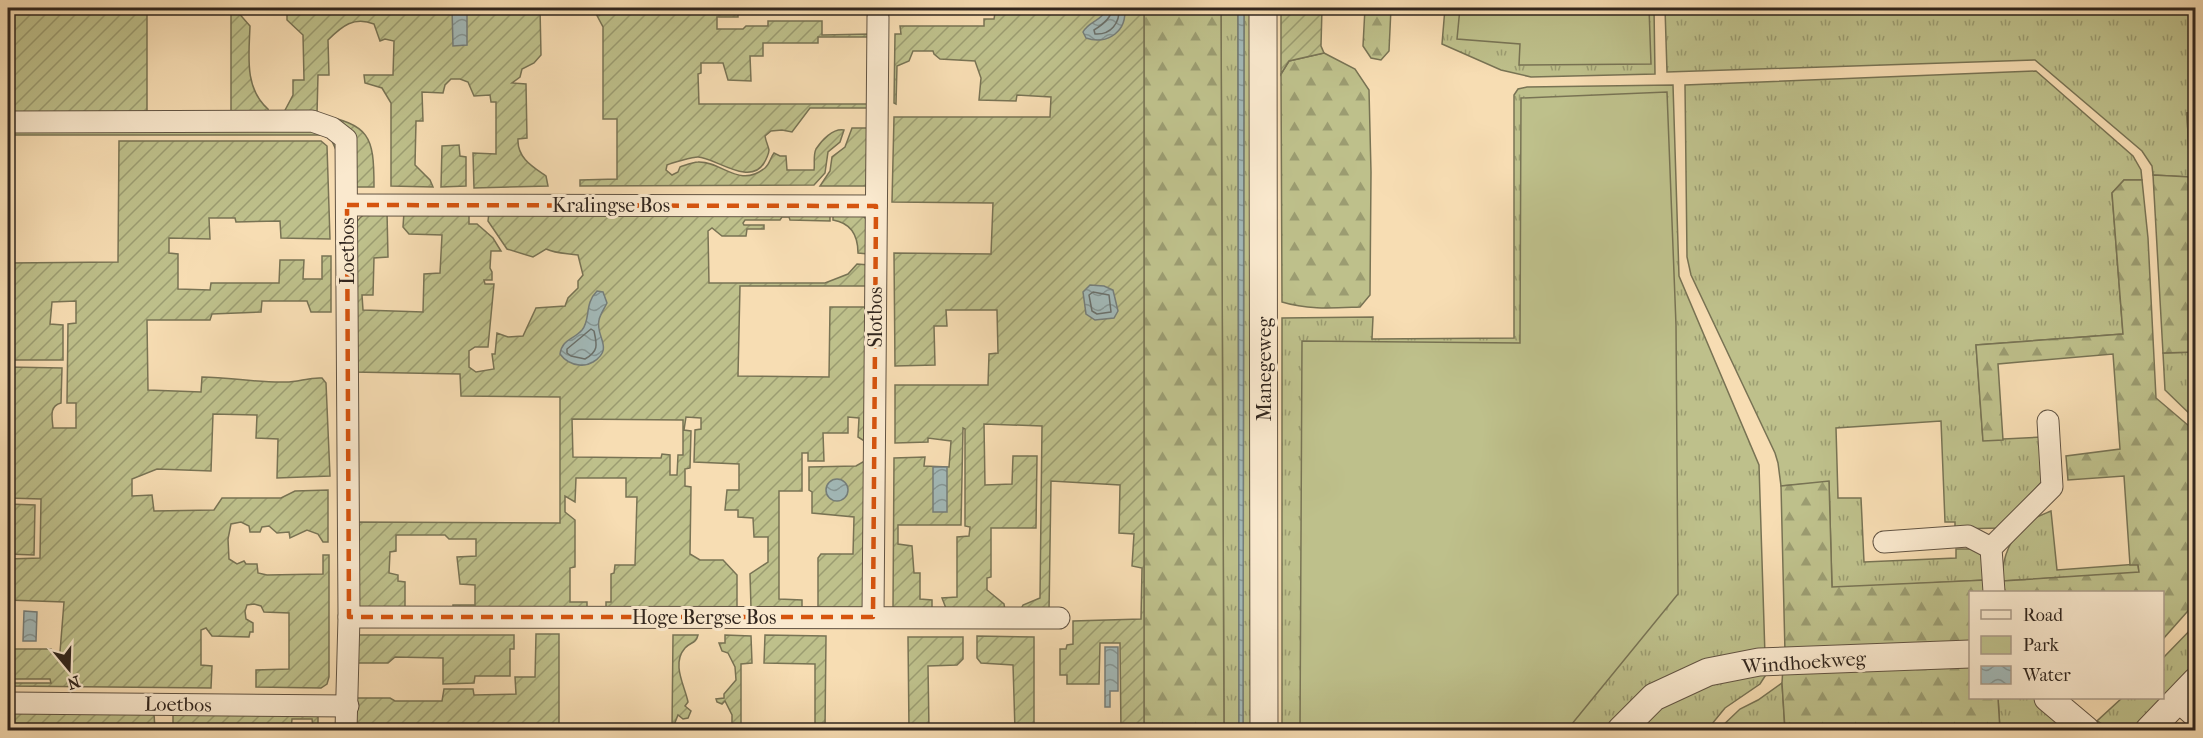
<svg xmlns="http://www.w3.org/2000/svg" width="2203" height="738" font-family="'IM FELL French Canon',serif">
  <defs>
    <pattern id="grass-tufts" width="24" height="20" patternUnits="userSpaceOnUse" patternTransform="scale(1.5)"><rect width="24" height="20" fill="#bec08b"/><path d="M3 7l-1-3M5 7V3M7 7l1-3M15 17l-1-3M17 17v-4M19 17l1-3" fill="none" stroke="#9b9c71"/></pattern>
    <pattern id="forest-firs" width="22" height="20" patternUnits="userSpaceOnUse" patternTransform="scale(1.5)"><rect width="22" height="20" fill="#bec08b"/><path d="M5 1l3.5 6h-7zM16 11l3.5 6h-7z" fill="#9b9c71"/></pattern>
    <pattern id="garden-furrows" width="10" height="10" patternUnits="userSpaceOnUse" patternTransform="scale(1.5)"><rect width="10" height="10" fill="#bec08b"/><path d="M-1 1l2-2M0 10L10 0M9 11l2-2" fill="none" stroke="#9b9c71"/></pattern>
    <pattern id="water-waves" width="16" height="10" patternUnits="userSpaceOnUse" patternTransform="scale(1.5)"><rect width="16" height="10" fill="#a2b9b8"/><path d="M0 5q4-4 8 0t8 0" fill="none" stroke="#859695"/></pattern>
  </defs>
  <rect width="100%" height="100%" fill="#f7ddb3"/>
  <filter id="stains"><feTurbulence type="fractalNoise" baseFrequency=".00333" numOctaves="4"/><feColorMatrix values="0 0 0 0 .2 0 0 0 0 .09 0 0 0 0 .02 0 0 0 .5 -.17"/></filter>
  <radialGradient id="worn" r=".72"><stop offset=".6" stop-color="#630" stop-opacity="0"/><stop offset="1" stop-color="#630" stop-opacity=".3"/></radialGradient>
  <g fill="url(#grass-tufts)" stroke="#787354" stroke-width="1.5">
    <path d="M1221,8H1238L1239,730H1224Z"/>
    <path d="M1244,8H1255L1259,730H1243Z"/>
    <path d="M1445,8H1654L1655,74L1531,77L1501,70L1442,44Z"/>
    <path d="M1665,8H2195V112L2187,113L2190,177L2153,175L2152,166L2142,151L2035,60L1667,72Z"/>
    <path d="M2036,71L2133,156L2141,170L2142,180H2124L2112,193L2123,334L1976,345L1983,440L2042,437L2044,479L2001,528L1955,529V522H1945L1941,421L1836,428L1838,498H1861L1864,562L1956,558V549H1975L1983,554L1986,580L1832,588L1829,482L1781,486L1778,463L1775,453L1691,275L1687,257L1685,85Z"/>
    <path d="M1673,85L1679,276L1759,465L1765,656L1741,653L1704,660L1631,701L1607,730H1282V318L1373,317L1372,339L1514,338V95L1518,89L1527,87Z"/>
    <path d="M8,129H314L336,139V150L331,139L322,135H8Z"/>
    <path d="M2195,352H2196L2195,419L2165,390L2163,353Z"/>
    <path d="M2051,511L2057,570L2138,564L2139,573L2002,581C2002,558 2010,537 2029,522C2035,517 2044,514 2051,511Z"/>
    <path d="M2195,625V665L2131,730H2111L2097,721L2122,698H2162L2163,658Z"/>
    <path d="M1767,673L1760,684L1725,708L1707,730H1634C1670,688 1715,681 1767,673Z"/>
    <path d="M1782,683L1785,730H1718L1740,709L1758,700Z"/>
    <path d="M1998,698H2038L2070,730H2000Z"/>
  </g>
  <g fill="url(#forest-firs)" stroke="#787354" stroke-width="1.5">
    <path d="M1144,8H1221L1224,730H1144Z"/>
    <path d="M1365,8H1391L1389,51L1381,60L1371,58L1363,46Z"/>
    <path d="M1324,53L1355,69L1369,90L1371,172L1370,295L1360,307C1333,308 1308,310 1282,302L1281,74L1289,61Z"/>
    <path d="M2195,112V352L2163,353L2153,175L2190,177L2187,113Z"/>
    <path d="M2124,180H2142L2148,238L2156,398L2196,432L2195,603L2163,639L2162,592H2002V581L2139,572L2138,565H2130L2124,476L2068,480L2066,456L2120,449L2113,354L1998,364L2003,440L1983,441L1976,345L2123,334L2112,193Z"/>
    <path d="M1829,481L1832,587L1986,580V592H1970V642L1785,653L1781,486Z"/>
    <path d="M1970,654V698H1998L2000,730H1785L1782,683L1783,666Z"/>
  </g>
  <g fill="#bec08b" stroke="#787354" stroke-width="1.5">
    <path d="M1460,8H1649L1651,64L1519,65L1520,44L1457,39Z"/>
    <path d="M1667,92L1676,325L1678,594L1567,730H1300L1302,341L1520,343L1521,98Z"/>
  </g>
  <g fill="url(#garden-furrows)" stroke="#787354" stroke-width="1.5" fill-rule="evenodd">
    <path d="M10,8H147V114L8,115V64H11Z"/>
    <path d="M231,8H237L236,10L250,26C249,55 244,88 268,109L269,115L231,114Z"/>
    <path d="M287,8H540L541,55L534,63L522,69L520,77L512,83L526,84L527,138L518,139C517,158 533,167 546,176L548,186L474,188L473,153L496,154V102H491L490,95L474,96L468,82L460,79H451L445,85L443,93L422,92L423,121H416L415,165L430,180L433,187L391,186V103L382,88L365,83L364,75H393L394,41L385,39L380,41L374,24C354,16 342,26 328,40L329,75H318L317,114C370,125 374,135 374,187H355L352,140L283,114L293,95V80H304L303,35L287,20Z"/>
    <path d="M593,8H738V17H717V29H743L746,26H768V21H822V35L870,34V37H818V43H763V56H750L751,81L728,80L723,63H701V73L698,74L699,104H869L870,108H810L792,132L782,130L771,131L765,136C766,142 768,145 769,150C769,153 766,160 764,163C750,187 714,157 698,157C693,157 671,163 667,165L666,170L672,175L678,172L680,167C686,165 693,162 698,162C722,161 739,189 765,168C770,164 770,158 774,153L780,156H786L787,170H814C815,164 813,155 816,149C822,140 833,128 844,130L840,142L828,152L825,173L814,185L580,186V180L617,179V119H603V27Z"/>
    <path d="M1010,8H1144V730H1121L1120,643H1100L1099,684H1067V675H1060V649H1066L1067,645L1073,644V621L1141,619L1142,568L1132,566L1134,534L1119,533L1120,485L1051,481L1049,612L1020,611L1023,605L1040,598L1042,426L984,424L985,485L1012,484L1013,456H1037L1036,528H991V577L987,578V590L1004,604L1005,610L947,611L942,598L957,597V537L969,536L970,527L965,526V429L963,428L961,525H898V544L912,546L914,573H920V599L932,600V610H893L894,458L925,457L924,466L949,467L951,441L928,438V442L895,443V385H988L989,354L998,353L997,310H946L947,326H934L935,365L895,366L894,253L991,254L993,203L892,202L894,117H1050L1051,97L1017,95L1016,101L979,100L981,78L975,61L940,59L934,54L933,51H913L909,61L897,66L896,104L894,103L895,34H901L900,26H984V19H994L995,13L1010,12Z"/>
    <path d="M1281,8H1322L1321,46L1324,53L1289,61L1281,74Z"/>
    <path d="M852,128H869L868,186H820L830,171L832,157L845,147Z"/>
    <path d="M119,141H321L327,146L330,239L281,238L280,221L236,222L235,218H209L210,239L169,238V253L178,254V289L210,290L211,283H279L280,260H304L303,279H322V256H331V312H311L307,301H262L261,312L212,314L210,320H147L148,390L201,392L202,377C230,377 257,383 286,382C298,382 310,377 322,378L326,383L330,476L277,478L278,439L256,438L257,415L213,414L211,471L157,469L132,479V496L152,495L154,511L214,510L222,498H281L295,491L328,490V542H323L318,534L307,530L290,538L289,532L277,533L269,526L262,527L260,532H250L249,526L241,522L231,524L228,539L229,559L237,564L244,561L246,564H257L258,573L267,575L323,574V555H329V677L327,684L321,688L256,687V670L289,669V613L264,612L261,606L254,604L247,605L245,611L246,619L253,623V632H250L249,637L212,636L206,628L201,630V665L212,666L211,688L8,686V683H51L50,679H11V650L13,649H51L53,652H60L64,602L8,600V559L40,558L41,499L8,498V367L62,368L61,403C49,406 52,417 53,428H76V403H67L68,324L76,323V301L52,302L50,324L63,325V360H8V263L118,262Z"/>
    <path d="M459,145L460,156L466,157V186L441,187L442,146Z"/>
    <path d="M387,211L388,257L374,258L373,295H362L363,310L423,312L424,274L440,273L442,235L409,234L403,227L404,212H469V224H477L493,238L501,251H491L490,268L492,272V280H484L485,284H494L488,347H475L469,351V367L476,372L494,369L492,354H495L497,333L508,337L523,336L536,308L565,306L568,298L578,288V281L583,275L578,255C566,253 557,254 546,249L533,257L507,249L488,221L489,212H830V221L790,220L789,217H782L780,220H745L743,223L744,225H764V229H747L746,236H722L712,228L708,231L709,283H825L848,274L857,264L869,265V286H740L738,376L829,377L830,307H868L869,444L858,437L859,418L848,417V433H823L824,461H808V453H802V491H779V599L802,600V609L751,608L750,574L768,562V537H754L753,518L738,517V510H725L727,490H739V464L694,462L695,430L701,429V418L686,417L684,430L691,431L690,468L685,469V486L691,487L690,554L700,560H723L737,575V608H606V602H611V574L614,573L615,565H635L637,497H626V478H576L575,502L565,496V512L575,520V567L570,568V602H587V609L453,610V605H475V585L460,584L457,557L476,556V539H449L445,535H396V551L390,552L389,573L398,575V581L405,582V610L359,608L352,522L560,523V397L461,396L460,374L353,372L355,225C362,211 372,212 387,211ZM572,419L683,420V455H678L677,475H670V455L662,454L661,458L573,457Z"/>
    <path d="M833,212L863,216L867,220L868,254L858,253C858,235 851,223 833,220Z"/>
    <path d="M868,459L863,607L856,609H818V558L821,554H853L854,517L812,513V492L809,490V467L856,466Z"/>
    <path d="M8,504L35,505L34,555L8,554Z"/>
    <path d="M536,634H559V730H423L420,726L414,725L403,730H355L354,698H390L395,701H442L444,689H473L474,695L516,694L515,677H535Z"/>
    <path d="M355,635H514V649H510V676H475L474,683L443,684V658L395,657L388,663H354Z"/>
    <path d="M673,635H698C696,644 690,642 685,648C671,664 685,686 688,702L685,706L691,711L688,718L683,719L678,715L672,730Z"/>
    <path d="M725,635L751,636L752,663L741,664V730H732V715L725,701L722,704L717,702L716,699L724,698V694L736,680L735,667L728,653L722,651L719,643H725Z"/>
    <path d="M765,635L826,636L825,730H815V664L764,663Z"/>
    <path d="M977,636L1034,637V730H1015L1013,665L981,663L977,658Z"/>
    <path d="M908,637H963V659L957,665L928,666L929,730H909Z"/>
    <path d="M8,713L154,714L155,729L8,730Z"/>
    <path d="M173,713L318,715V724L329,725V730H325L324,727H313L312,719H292L291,730H276L273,727L253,726V730H173Z"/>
  </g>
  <g fill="url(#water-waves)" stroke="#757e7a" stroke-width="1.5">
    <path d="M452,8H467V45L453,46Z"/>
    <path d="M1106,8H1124C1129,30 1107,46 1086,38L1083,32C1089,21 1103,21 1106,8Z"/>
    <path d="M1238,8H1244L1243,730H1239Z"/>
    <path d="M1090,285L1104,286L1113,290L1118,311L1114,318L1095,320L1086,314L1083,292Z"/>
    <path d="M597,291L603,292L607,303C604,309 600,315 599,320C595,337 615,348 593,362C588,365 585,366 579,365C571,364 565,361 560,354C562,339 573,340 582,330C591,319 584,304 597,291Z"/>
    <rect x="933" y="467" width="14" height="45"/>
    <circle cx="837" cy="490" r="11"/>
    <path d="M24,611L37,612L36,641H23Z"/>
    <path d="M1105,647H1118V691H1110V707H1105Z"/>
  </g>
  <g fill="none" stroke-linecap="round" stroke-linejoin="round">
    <g stroke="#6a706b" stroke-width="1.5">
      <path d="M1112,8C1112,18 1102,25 1094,30L1095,34C1111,35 1120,23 1119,8"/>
      <path d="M1093,292L1109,295L1111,312L1097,314L1092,311L1089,295Z"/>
      <path d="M591,329L594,331C597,345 599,351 585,359L571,356L567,353V349Z"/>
    </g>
    <g stroke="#625443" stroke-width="23">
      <g id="minor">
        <path d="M8,122L312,121L332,128L346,139L349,617L346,730"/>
        <path d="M347,205L876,206"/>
        <path d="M1884,542L1968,536L1991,548"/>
        <path d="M1994,592L1991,548L2052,487L2048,421"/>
        <path d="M349,617L1059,618"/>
        <path d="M873,617L878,17"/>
        <path d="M2177,701L2196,718"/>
        <path d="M8,703L348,706"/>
      </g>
    </g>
    <g stroke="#625443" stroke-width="29">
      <g id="tertiary">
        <path d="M1263,8L1264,730"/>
        <path d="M2048,698L2086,730"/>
        <path d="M1621,730L1654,697L1708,672L1759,662L1970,654"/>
        <path d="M2149,730L2196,681"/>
      </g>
    </g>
    <use href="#minor" stroke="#fae9ce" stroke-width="21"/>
    <use href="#tertiary" stroke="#fae9ce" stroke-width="27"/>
  </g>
  <path fill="none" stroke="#d6540e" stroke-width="4.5" stroke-dasharray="12 8" stroke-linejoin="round" d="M347,205L876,206L873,617H349Z"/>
  <g text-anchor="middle" stroke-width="6" stroke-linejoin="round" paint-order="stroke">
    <g font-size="20" fill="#31261e" stroke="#fae9ce">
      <text x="611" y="212">Kralingse Bos</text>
      <text transform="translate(347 251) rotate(-90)" y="7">Loetbos</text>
      <text transform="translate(875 317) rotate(-90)" y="7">Slotbos</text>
      <text transform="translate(1264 369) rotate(-90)" y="7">Manegeweg</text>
      <text x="704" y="624">Hoge Bergse Bos</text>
      <text transform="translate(1804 662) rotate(-4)" y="7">Windhoekweg</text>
      <text transform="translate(178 704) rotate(1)" y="7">Loetbos</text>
    </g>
  </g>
  <rect width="2203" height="738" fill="none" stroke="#f7ddb3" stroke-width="30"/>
  <rect x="9" y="9" width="2185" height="720" fill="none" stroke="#31261e" stroke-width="3"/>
  <rect x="15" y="15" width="2173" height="708" fill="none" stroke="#31261e" stroke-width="1.5"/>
  <rect x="1969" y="591" width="195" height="108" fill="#fae9ce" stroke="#aa9b88" stroke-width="1.5"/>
  <rect x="1981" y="610" width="30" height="9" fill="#fae9ce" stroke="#aa9b88" stroke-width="1.5"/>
  <text x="2023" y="621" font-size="18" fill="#31261e">Road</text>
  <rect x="1981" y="636" width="30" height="18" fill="#bec08b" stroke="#aa9b88" stroke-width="1.5"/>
  <text x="2023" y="651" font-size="18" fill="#31261e">Park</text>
  <rect x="1981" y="666" width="30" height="18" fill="url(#water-waves)" stroke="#aa9b88" stroke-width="1.5"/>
  <text x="2023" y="681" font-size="18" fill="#31261e">Water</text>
  <g transform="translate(69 669) rotate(161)" stroke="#fae9ce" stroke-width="4.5" paint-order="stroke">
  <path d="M0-4.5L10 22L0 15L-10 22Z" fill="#31261e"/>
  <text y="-9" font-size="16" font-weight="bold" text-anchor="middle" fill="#31261e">N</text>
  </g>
  <rect width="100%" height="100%" filter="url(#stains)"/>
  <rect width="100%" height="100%" fill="url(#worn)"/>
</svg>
